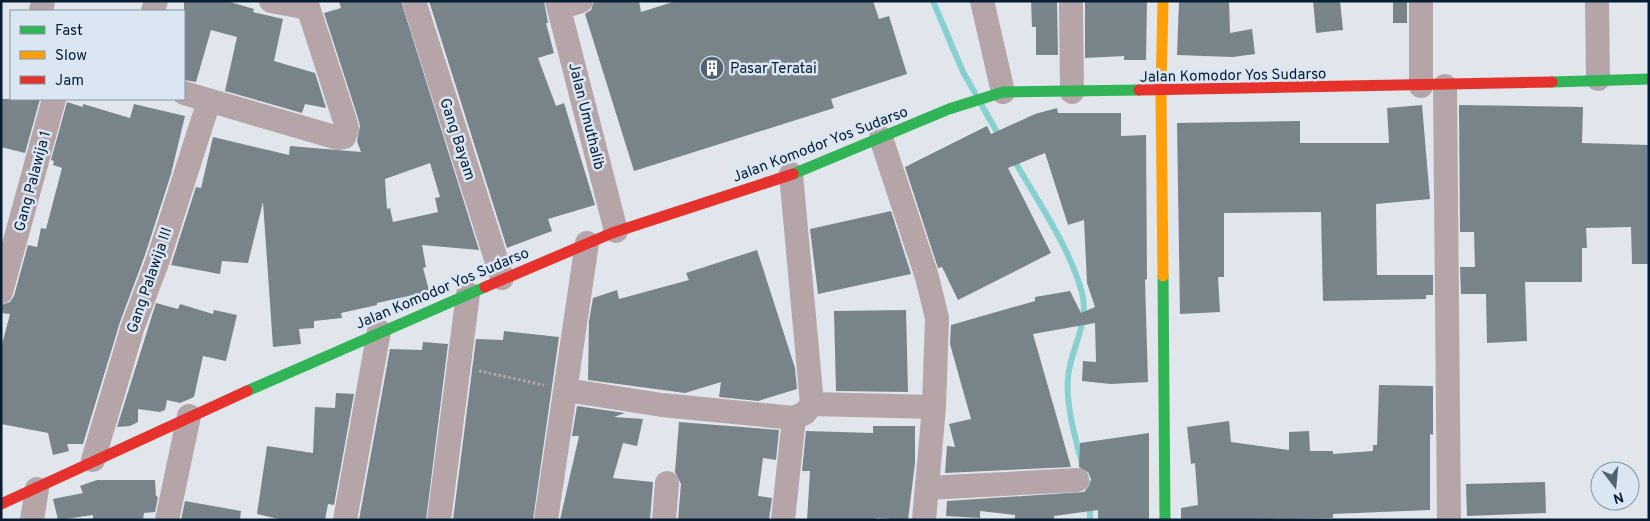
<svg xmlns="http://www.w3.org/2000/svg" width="1650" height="521" font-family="Overpass,sans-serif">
  <rect width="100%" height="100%" fill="#e0e6ec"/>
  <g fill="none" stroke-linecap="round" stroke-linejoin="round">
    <g stroke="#88d0cf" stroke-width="6">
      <path d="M933,1L963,72L975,93"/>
      <path d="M981,104L1001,139"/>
      <path d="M1013,158C1037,201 1069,245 1082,293C1090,323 1070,349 1068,378C1065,413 1082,459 1090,494"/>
      <path d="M1090,503V520"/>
    </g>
  </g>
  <g fill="#79848a" fill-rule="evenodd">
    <path d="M184,1H227L254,9L253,12L283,19L274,61L315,73L326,108L305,104L302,113L225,91L237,37L211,30L196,82L184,80Z"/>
    <path d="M339,1H401L479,250L422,245L426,267L423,268L430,294L414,299L413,295L377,303V305L341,313L342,318L314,321V328L299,329L301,344L273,347L263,202L248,263L222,261L220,274L171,265L196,187L201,188L213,137L289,155L290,146L361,152L357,141L360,126L358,118L324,13L341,8ZM430,163L440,197L435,198L438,212L393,222L390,208L387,209L385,179Z"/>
    <path d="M429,1H544L548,23H546L554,53L538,58L556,106L564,103L595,205L548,219L552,231L507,248Z"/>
    <path d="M594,1H639L641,12L676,1H873L879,19L889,16L907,74L831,99L834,108L634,171L585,14L591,10Z"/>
    <path d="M1031,1H1057L1058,55H1036V27H1032Z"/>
    <path d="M1085,1H1147L1146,60H1124V56L1085,58Z"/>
    <path d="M1179,1H1229L1230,33L1252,29L1255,54L1233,57L1177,55Z"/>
    <path d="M1313,1H1340L1343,30L1316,33Z"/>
    <rect x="1393" y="1" width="14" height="22"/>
    <path d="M1,99H40L25,153L1,147Z"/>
    <path d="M67,102L83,107V104L130,118L134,104L185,116L171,174L145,255L120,322L83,444H67L69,451L53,455L48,433L1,424V348L10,314L1,313V305L10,302L14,296L28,245L37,247L41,228L46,229L62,168L53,165L54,161L51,160Z"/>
    <path d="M1422,105L1430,199L1376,204L1377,275H1433V295H1426V299L1323,301L1321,212L1224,213V277H1218L1220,312L1180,314L1177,123L1300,121V143H1389L1387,108Z"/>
    <path d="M1459,105L1583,107L1582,143L1649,145V264H1632L1631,227L1586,228L1587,248H1582V282H1525L1527,341L1487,343L1486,294H1461L1460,267H1475L1474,232H1460Z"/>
    <path d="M1057,108L1058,113H1121V136L1146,135L1147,279L1145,280L1148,382L1111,384L1082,381L1083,361L1096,362L1095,323L1033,334L1071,467L945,473L947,446L955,447L949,424L971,419L950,344L951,325L1035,301V297L1070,291L1081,313L1095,307L1087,283L1084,220L1068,225L1045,153L1008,168L1051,253L958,300L942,267L938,268L905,167L987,126L991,134L1035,114Z"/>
    <path d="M891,211L911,274L818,294L810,229Z"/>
    <path d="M757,250L795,368L797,389L758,401L719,397L721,382L685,393L588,380L589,321L593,298L617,290L619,299L689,280L686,273Z"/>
    <path d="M156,303L178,309L180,304L213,314L214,310L237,315L226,361L203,356L194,397L180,403L167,400L165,410L160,412L138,409V422L130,426L117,427Z"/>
    <path d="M906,310L908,392L836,391L834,311Z"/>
    <path d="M504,331L559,337L533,520H453L476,339L503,340Z"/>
    <path d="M423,342L448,344L426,520H359L390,349L422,350Z"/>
    <path d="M1379,385L1433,386V435L1430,434V510L1333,514V518L1181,520V508L1198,505L1195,463L1191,464L1187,427L1229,421L1231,442L1289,450V432L1309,431L1310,451H1333V454L1373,451V445H1377Z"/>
    <path d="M336,393L354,394L334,505L328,504L325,520H283L257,514L267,446L313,453L315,407L335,408Z"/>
    <path d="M577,406L625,413L614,417L643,419L637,446L623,443L613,478L653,482L650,520H560L579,436H572Z"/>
    <path d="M679,422L779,430L776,460L763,458L758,496L772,498L769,520H678L681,484L675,472Z"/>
    <path d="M873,426H915V463L908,520L876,518V520H807L810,471H802L806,431L873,433Z"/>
    <path d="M1149,433V520H1098V510L1054,516V520H1015V515L980,511V518L946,516L947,501L1084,492L1089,486L1091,479L1088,472L1079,467L1080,443Z"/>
    <path d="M97,480H155L156,496L158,497L155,512L144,513L143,520H93V515L58,520L53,499L83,493L80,486Z"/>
    <path d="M1545,482L1546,513L1467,516L1466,484Z"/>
    <path d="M185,501L241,511L240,520H181Z"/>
  </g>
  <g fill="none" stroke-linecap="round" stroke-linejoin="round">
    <path stroke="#afa8ab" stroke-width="3" stroke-dasharray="2.5 2.5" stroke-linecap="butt" d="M479,371L544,385"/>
    <g stroke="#b5a5a8" stroke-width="24">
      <path d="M271,1L308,8"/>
      <path d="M414,1L502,278"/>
      <path d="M557,1L616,231"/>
      <path d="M982,1L1003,92"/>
      <path d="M1071,1L1072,92"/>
      <path d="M1421,1V86"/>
      <path d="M1597,1L1598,79"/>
      <path d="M559,8L581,1"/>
      <path d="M41,11L43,1"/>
      <path d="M153,11L156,1"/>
      <path d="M1445,86L1449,520"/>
      <path d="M184,93L338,138L344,137L347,129L345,121L306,1"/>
      <path d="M881,138L927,277L937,318L934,407L924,520"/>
      <path d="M1,292L54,99"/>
      <path d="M566,390L662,405L794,418"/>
      <path d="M812,404L934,407"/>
      <path d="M93,460L133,326L158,260L209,101"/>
      <path d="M927,488L1077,480"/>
      <path d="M32,520L37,489"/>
      <path d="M167,520L189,416"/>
      <path d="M345,520L379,331"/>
      <path d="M439,520L468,294"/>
      <path d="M546,520L587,243"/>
      <path d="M664,520L667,483"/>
      <path d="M783,520L794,418L805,413L812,404L791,174"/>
    </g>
    <g stroke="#30b455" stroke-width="11">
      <path d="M1552,82L1649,79"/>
      <path d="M793,174L949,109L1003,92L1139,90"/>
      <path d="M1163,276L1165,520"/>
      <path d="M247,391L485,287"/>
    </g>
    <path stroke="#ff9f0a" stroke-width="11" d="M1163,276L1161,91L1163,1"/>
    <g stroke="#e5322d" stroke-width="11">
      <path d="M1139,90L1552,82"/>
      <path d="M485,287L612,233L793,174"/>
      <path d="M1,504L247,391"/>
    </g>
  </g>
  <defs>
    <g id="building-disc" transform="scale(1.25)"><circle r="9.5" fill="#536374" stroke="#dae6f2"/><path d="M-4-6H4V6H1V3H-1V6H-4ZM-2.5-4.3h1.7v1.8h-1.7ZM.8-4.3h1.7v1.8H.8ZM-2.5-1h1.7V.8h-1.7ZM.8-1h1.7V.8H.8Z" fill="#fff"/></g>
  </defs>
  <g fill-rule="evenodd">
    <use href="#building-disc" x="712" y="68"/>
  </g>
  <g text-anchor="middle" stroke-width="5" stroke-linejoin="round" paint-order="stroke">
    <g font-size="15" fill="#071d33" stroke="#dae6f2" text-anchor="start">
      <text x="730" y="73">Pasar Teratai</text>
    </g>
    <g font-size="15" fill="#071d33" stroke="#dae6f2">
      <text transform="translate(1233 75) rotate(-1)" y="5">Jalan Komodor Yos Sudarso</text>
      <text transform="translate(587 116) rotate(76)" y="5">Jalan Umuthalib</text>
      <text transform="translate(458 139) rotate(72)" y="5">Gang Bayam</text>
      <text transform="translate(820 144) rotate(-21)" y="5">Jalan Komodor Yos Sudarso</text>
      <text transform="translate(32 181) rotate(-75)" y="5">Gang Palawija 1</text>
      <text transform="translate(149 280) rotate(-71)" y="5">Gang Palawija III</text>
      <text transform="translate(442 288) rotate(-23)" y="5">Jalan Komodor Yos Sudarso</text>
    </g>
  </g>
  <rect width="1650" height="521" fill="none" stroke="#071d33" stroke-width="5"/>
  <rect x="10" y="10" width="175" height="90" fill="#dae6f2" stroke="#8696a6"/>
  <rect x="20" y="26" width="25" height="8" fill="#30b455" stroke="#8696a6"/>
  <text x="55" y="35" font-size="15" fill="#071d33">Fast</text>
  <rect x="20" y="51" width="25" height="8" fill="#ff9f0a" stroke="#8696a6"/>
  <text x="55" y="60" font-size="15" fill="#071d33">Slow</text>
  <rect x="20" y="76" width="25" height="8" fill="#e5322d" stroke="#8696a6"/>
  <text x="55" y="85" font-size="15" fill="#071d33">Jam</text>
  <g transform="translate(1615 486) rotate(164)"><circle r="24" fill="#dae6f2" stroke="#8696a6"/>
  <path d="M0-4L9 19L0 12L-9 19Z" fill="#536374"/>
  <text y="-8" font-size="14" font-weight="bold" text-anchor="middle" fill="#071d33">N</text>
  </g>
</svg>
